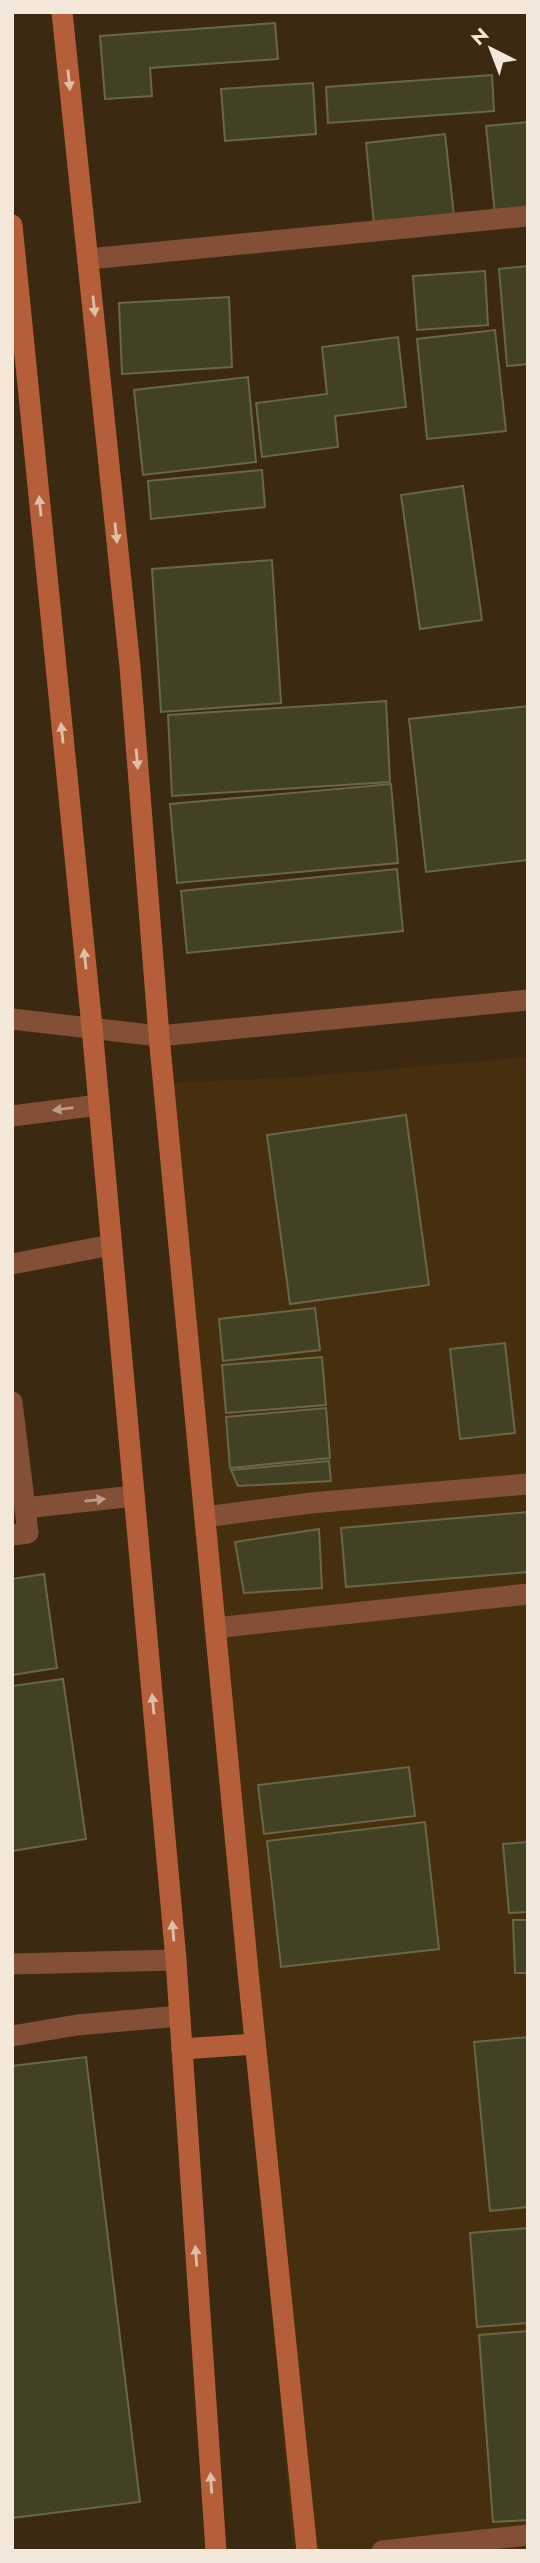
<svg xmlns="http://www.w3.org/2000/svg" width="540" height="2563" font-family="Jost,sans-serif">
  <rect width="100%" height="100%" fill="#3b2911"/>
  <path fill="#452f0f" d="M528,1057V2551H293L167,1083L298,1077Z"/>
  <g fill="#434123" stroke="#6a6749" stroke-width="2">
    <path d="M275,23L278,59L150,68L152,96L105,99L100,36Z"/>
    <path d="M492,75L494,111L328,123L326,87Z"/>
    <path d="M313,83L316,134L225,141L221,89Z"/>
    <path d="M528,122V211L495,215L486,126Z"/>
    <path d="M445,134L454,216L374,225L366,143Z"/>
    <path d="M528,266V364L507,366L499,269Z"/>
    <path d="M485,271L488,325L417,330L413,276Z"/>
    <path d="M229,297L232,367L122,374L119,303Z"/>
    <path d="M495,330L506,431L427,439L417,339Z"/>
    <path d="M398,337L406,407L335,416L338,447L262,457L256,403L327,394L322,347Z"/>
    <path d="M248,377L256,462L143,475L134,390Z"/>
    <path d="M262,470L265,507L151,519L148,481Z"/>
    <path d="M463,486L482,620L420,629L401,495Z"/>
    <path d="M272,560L281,703L161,712L152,569Z"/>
    <path d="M386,701L390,782L172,796L168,715Z"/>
    <path d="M528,706V860L426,872L409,719Z"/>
    <path d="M391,784L398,863L177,883L170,804Z"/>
    <path d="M397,869L403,931L187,953L181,891Z"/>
    <path d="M406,1115L429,1285L290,1304L267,1135Z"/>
    <path d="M315,1308L320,1350L223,1361L219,1319Z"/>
    <path d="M505,1343L515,1433L460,1439L450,1349Z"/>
    <path d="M322,1357L326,1405L226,1413L222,1365Z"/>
    <path d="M326,1408L330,1458L230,1468L226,1417Z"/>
    <path d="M329,1461L331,1481L238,1486L231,1470Z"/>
    <path d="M528,1512V1572L346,1587L341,1528Z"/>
    <path d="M319,1529L322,1588L244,1593L235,1542Z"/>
    <path d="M44,1574L57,1668L12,1675V1579Z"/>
    <path d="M63,1679L86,1839L12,1851V1686Z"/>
    <path d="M409,1767L415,1816L264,1834L258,1785Z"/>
    <path d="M425,1822L439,1949L281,1967L267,1841Z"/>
    <path d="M528,1842V1912L509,1913L503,1844Z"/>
    <path d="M513,1920H528V1973H515Z"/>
    <path d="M528,2037V2207L490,2211L474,2042Z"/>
    <path d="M86,2057L140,2502L12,2518V2066Z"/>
    <path d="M528,2228V2323L477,2327L470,2233Z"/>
    <path d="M528,2331V2520L493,2522L479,2335Z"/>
  </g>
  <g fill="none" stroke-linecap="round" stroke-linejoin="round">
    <g stroke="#844f37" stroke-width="21">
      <path d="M89,259L528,216"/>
      <path d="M12,1019L159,1036"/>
      <path d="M205,1517L311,1503L528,1484"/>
      <path d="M215,1628L528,1594"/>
      <path d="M12,1964L176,1960"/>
      <path d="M12,2036L77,2025L180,2016"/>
      <path d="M382,2551L528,2535"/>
    </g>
    <g stroke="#844f37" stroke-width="21">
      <path d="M159,1036L528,1000"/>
      <path d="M12,1116L99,1105"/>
      <path d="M12,1264L111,1245"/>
      <path d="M12,1402L28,1533L12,1535"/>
      <path d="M25,1508L134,1496"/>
    </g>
    <g stroke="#b45f39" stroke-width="21">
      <path d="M62,12L130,667L159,1036L248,1972L307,2551"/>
      <path d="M12,225L92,1027L176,1960L216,2551"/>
      <path d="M182,2049L255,2044"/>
    </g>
  </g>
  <defs><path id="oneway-solid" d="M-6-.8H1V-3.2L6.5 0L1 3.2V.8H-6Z" transform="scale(1.75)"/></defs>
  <g fill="#e0bfa9">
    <use href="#oneway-solid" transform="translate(69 80) rotate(84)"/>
    <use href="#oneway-solid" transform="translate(94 306) rotate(84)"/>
    <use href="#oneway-solid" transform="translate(40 506) rotate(-96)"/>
    <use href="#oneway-solid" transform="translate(116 533) rotate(84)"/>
    <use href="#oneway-solid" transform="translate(62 733) rotate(-96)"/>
    <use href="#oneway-solid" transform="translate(137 759) rotate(85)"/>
    <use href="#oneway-solid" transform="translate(85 959) rotate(-96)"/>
    <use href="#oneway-solid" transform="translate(153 1704) rotate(-95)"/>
    <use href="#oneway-solid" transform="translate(173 1931) rotate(-95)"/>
    <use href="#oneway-solid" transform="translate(196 2256) rotate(-94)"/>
    <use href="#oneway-solid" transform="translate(211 2483) rotate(-94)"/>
  </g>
  <g fill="#bc9c88">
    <use href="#oneway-solid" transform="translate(63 1109) rotate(173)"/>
    <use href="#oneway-solid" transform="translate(95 1500) rotate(-6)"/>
  </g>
  <rect width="540" height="2563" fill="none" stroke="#f3e8d9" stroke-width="28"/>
  <g transform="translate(491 49) rotate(318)" stroke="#3b2911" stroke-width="5" paint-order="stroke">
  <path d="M0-5L12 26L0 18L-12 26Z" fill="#f3e8d9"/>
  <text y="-10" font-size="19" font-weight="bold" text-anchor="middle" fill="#f3e8d9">N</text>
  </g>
</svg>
